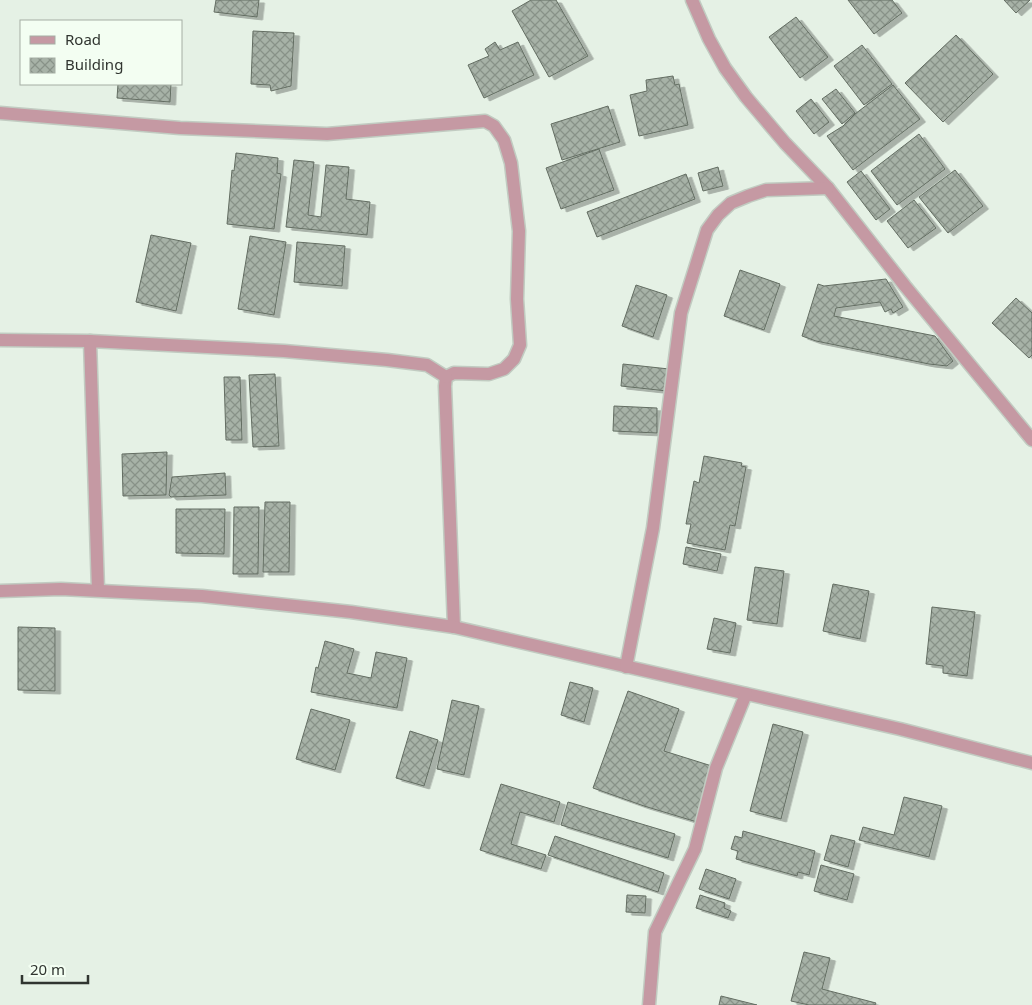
<svg xmlns="http://www.w3.org/2000/svg" width="1032" height="1005" font-family="'Noto Sans',sans-serif">
  <defs>
    <pattern id="building-cross-hatch" width="8" height="8" patternUnits="userSpaceOnUse" patternTransform="scale(1.25)"><rect width="8" height="8" fill="#a7b2a7"/><path d="M0 0l8 8M0 8l8-8" fill="none" stroke="#889288"/></pattern>
    <filter id="shadow"><feDropShadow dx="5.5" dy="3" stdDeviation="0" flood-color="#0004"/></filter>
  </defs>
  <rect width="100%" height="100%" fill="#e5f1e5"/>
  <g fill="url(#building-cross-hatch)" stroke="#636d62" filter="url(#shadow)">
    <path d="M216,0H259L257,17L214,12Z"/>
    <path d="M531,0H556L588,56L549,77L512,11Z"/>
    <path d="M848,0H892L902,13L874,34Z"/>
    <path d="M1004,0H1030L1016,13Z"/>
    <path d="M796,17L828,57L800,78L769,37Z"/>
    <path d="M253,31L294,33L291,86L271,91L270,85L251,84Z"/>
    <path d="M956,35L993,74L943,122L905,83Z"/>
    <path d="M495,42L500,50L518,42L534,75L484,98L468,65L489,56L485,49Z"/>
    <path d="M862,45L892,84L864,105L834,66Z"/>
    <path d="M673,76L675,85L679,84L688,125L639,136L630,95L647,91L646,80Z"/>
    <path d="M118,84H171L170,102L117,98Z"/>
    <path d="M893,85L920,119L853,170L827,136L843,126L855,114Z"/>
    <path d="M836,89L855,113L842,124L822,99Z"/>
    <path d="M811,99L829,122L814,134L796,111Z"/>
    <path d="M608,106L620,142L562,160L551,124Z"/>
    <path d="M919,134L945,169L897,205L871,171Z"/>
    <path d="M599,149L614,190L561,209L546,168Z"/>
    <path d="M236,153L278,158L277,173L281,174L274,229L227,224L232,170L234,171Z"/>
    <path d="M294,160L314,162L308,215L321,217L326,165L349,167L346,199L370,202L367,235L286,227Z"/>
    <path d="M718,167L723,186L703,191L698,173Z"/>
    <path d="M955,170L983,206L948,233L919,197Z"/>
    <path d="M861,171L890,209L876,220L847,182Z"/>
    <path d="M686,174L695,199L597,237L587,212Z"/>
    <path d="M914,200L936,228L908,248L887,221Z"/>
    <path d="M151,235L191,243L176,311L136,302Z"/>
    <path d="M250,236L286,242L274,315L238,309Z"/>
    <path d="M297,242L345,246L342,286L294,282Z"/>
    <path d="M740,270L780,284L764,330L724,316Z"/>
    <path d="M886,279L903,307L893,313L891,309L885,312L880,302L836,308L834,316L935,336L953,361L947,366L929,364L816,341L802,336L818,284L824,286Z"/>
    <path d="M636,285L667,295L653,337L622,326Z"/>
    <path d="M1016,298L1032,313V355L1029,358L992,323Z"/>
    <path d="M623,364L669,369L667,391L621,386Z"/>
    <path d="M275,374L279,446L253,447L249,375Z"/>
    <path d="M224,377H240L242,440H226Z"/>
    <path d="M614,406L657,408V433L613,431Z"/>
    <path d="M167,452L166,495L123,496L122,454Z"/>
    <path d="M704,456L742,463L741,466L746,467L735,526L730,525L725,550L687,543L691,524H686L694,481L699,483Z"/>
    <path d="M225,473L226,495L171,497L169,495L172,477Z"/>
    <path d="M265,502H290L289,572H263Z"/>
    <path d="M234,507H259L258,574H233Z"/>
    <path d="M176,509H225L224,554L176,553Z"/>
    <path d="M686,547L721,554L717,571L683,564Z"/>
    <path d="M755,567L784,571L777,624L747,620Z"/>
    <path d="M833,584L869,591L860,639L823,631Z"/>
    <path d="M932,607L975,612L967,676L943,673V666L926,664Z"/>
    <path d="M714,618L736,623L730,653L707,649Z"/>
    <path d="M18,627L55,628V691L18,690Z"/>
    <path d="M325,641L354,649L347,673L371,678L376,652L407,658L397,708L311,692L316,667L318,668Z"/>
    <path d="M570,682L593,688L584,722L561,715Z"/>
    <path d="M628,691L679,709L664,751L715,767L697,822L644,806L593,788Z"/>
    <path d="M452,700L479,706L464,775L437,769Z"/>
    <path d="M311,709L350,720L335,770L296,759Z"/>
    <path d="M773,724L803,732L781,819L750,811Z"/>
    <path d="M410,731L438,740L424,786L396,778Z"/>
    <path d="M501,784L560,802L554,822L520,812L511,844L546,855L541,869L480,850Z"/>
    <path d="M904,797L942,806L929,857L859,840L863,827L894,835Z"/>
    <path d="M568,802L675,834L668,858L561,825Z"/>
    <path d="M743,831L815,851L809,875L798,872L797,876L736,859L738,851L731,849L735,836L742,838Z"/>
    <path d="M831,835L855,841L848,867L824,860Z"/>
    <path d="M555,836L664,873L658,892L548,855Z"/>
    <path d="M821,865L854,874L847,900L814,891Z"/>
    <path d="M706,869L736,879L729,899L699,889Z"/>
    <path d="M627,895L646,896L645,913L626,912Z"/>
    <path d="M700,895L725,903L724,908L731,911L728,918L696,908Z"/>
    <path d="M804,952L830,958L822,989L876,1003L875,1005H809L791,1001Z"/>
    <path d="M721,996L757,1005H719Z"/>
  </g>
  <g fill="none" stroke-linecap="round" stroke-linejoin="round">
    <g stroke="#c1cbc1" stroke-width="15">
      <g id="street">
        <path d="M692,0L709,39L725,68L746,97L785,143L828,188L905,286L1032,440"/>
        <path d="M0,113L180,128L327,134L485,121L494,126L504,140L511,163L519,231L517,299L520,345L514,359L504,369L489,374L454,373L446,377L445,386L454,627"/>
        <path d="M0,340L90,341"/>
        <path d="M98,590L90,341L284,351L387,360L427,365L446,377"/>
        <path d="M0,591L61,589L202,596L351,612L454,627L900,729L1032,763"/>
        <path d="M626,667L653,528L681,313L707,230L718,215L731,203L748,196L766,190L828,188"/>
        <path d="M649,1005L655,932L695,849L716,768L746,694"/>
      </g>
    </g>
    <use href="#street" stroke="#c599a3" stroke-width="12"/>
  </g>
  <rect x="20" y="20" width="162" height="65" fill="#f3fef2" stroke="#a5aea4"/>
  <rect x="30" y="36" width="25" height="8" fill="#c599a3" stroke="#a5aea4"/>
  <text x="65" y="45" font-size="15" fill="#303530">Road</text>
  <rect x="30" y="58" width="25" height="15" fill="url(#building-cross-hatch)" stroke="#a5aea4"/>
  <text x="65" y="70" font-size="15" fill="#303530">Building</text>
  <path d="M22 975v8h66v-8" fill="none" stroke="#303530" stroke-width="2.5"/>
  <text x="30" y="975" font-size="15" fill="#303530" stroke="#f3fef2" stroke-width="4" paint-order="stroke">20 m</text>
</svg>
